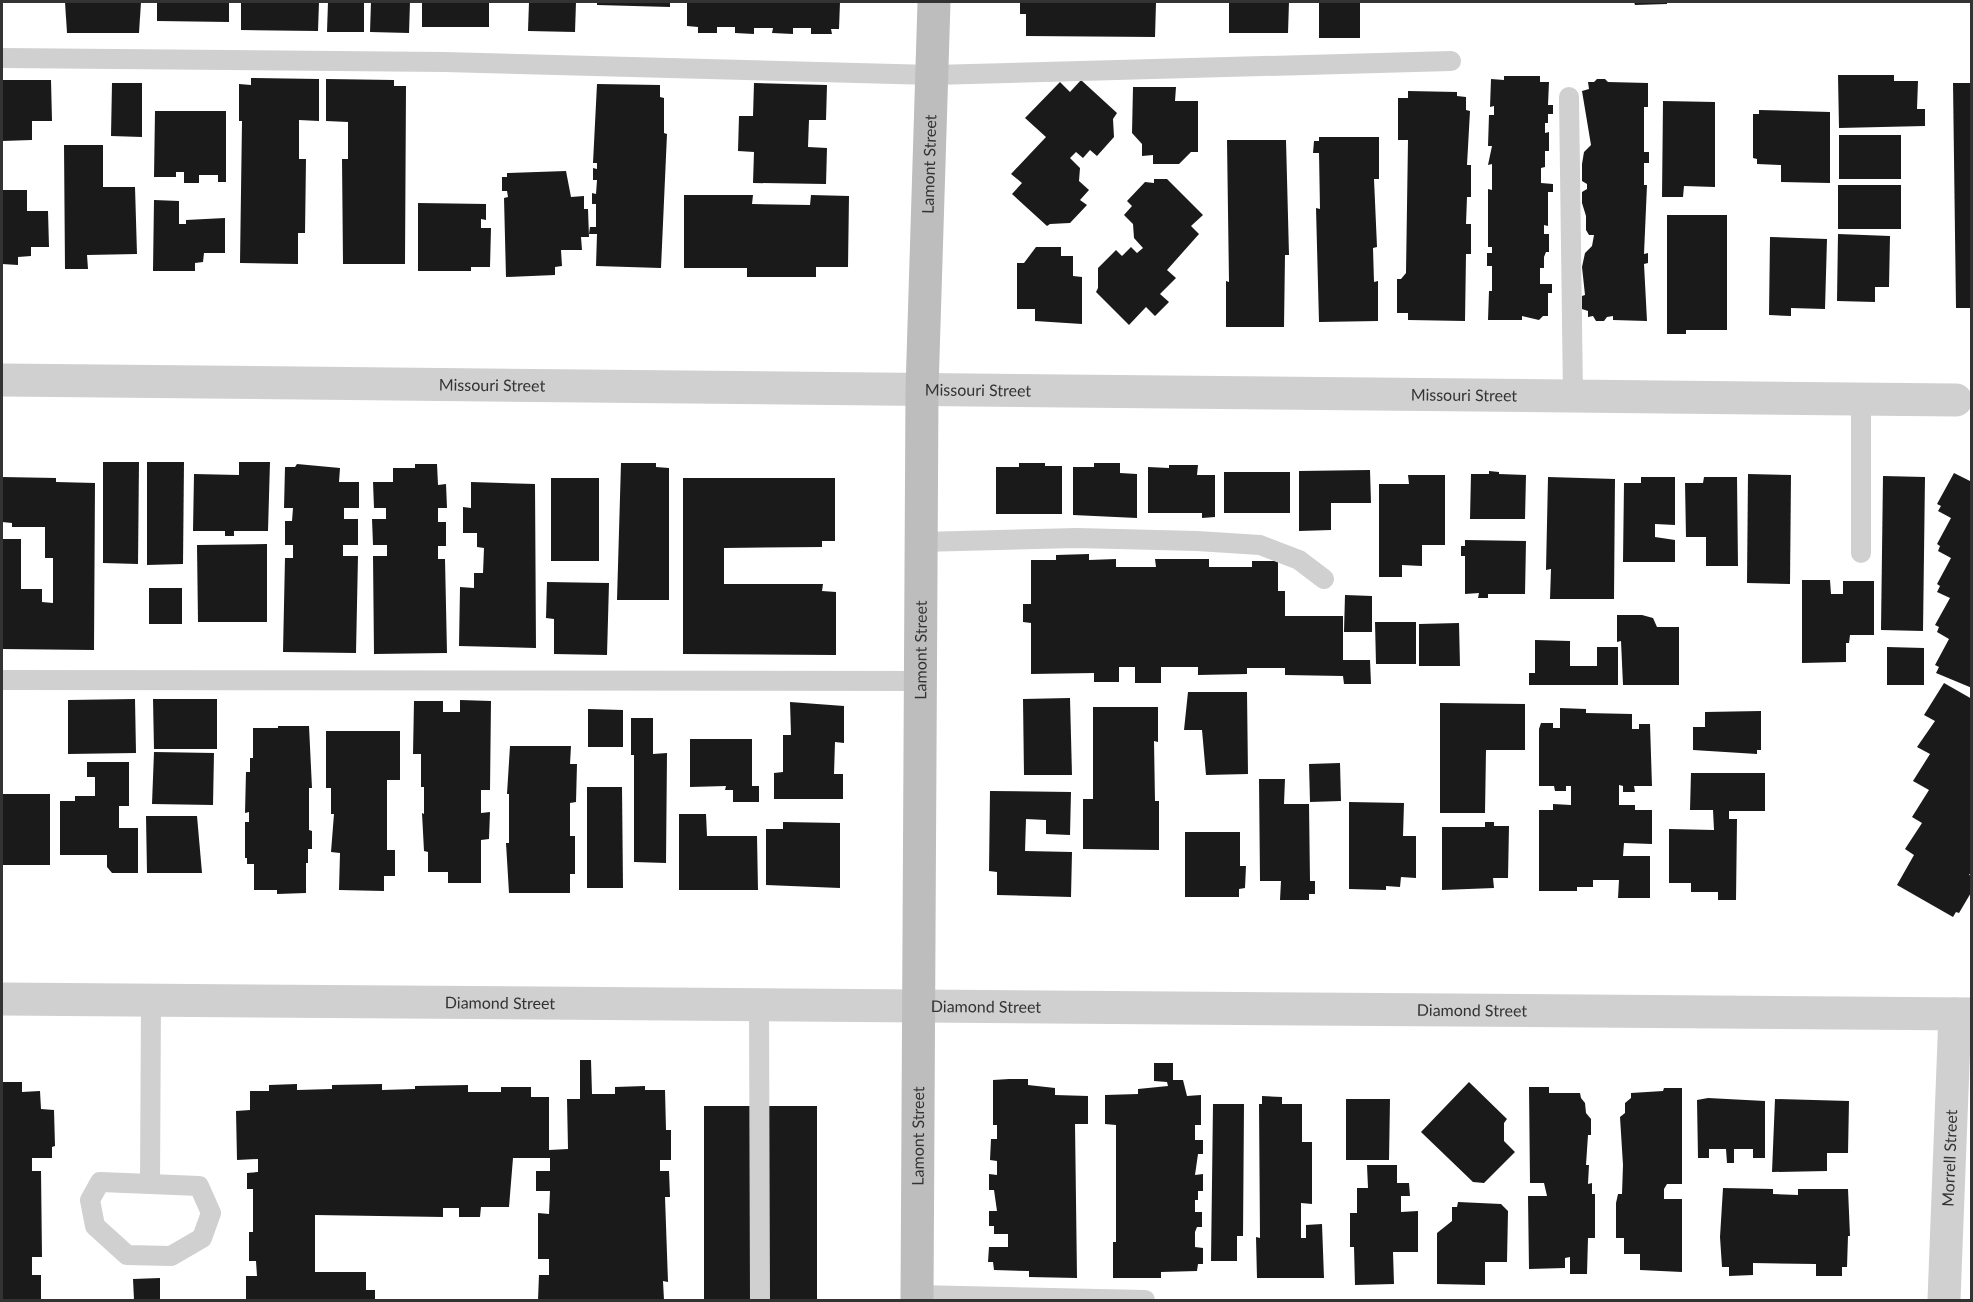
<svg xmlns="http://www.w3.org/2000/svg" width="1973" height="1302" font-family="Lato,sans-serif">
  <rect width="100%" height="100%" fill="#fff"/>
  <g fill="#1a1a1a">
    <path d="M65,2H141L139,33H67Z"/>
    <path d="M157,2H229V22L157,21Z"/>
    <path d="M241,2H319L318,31L241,30Z"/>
    <path d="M328,2H364V32H327Z"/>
    <path d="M371,2H410L409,33L370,32Z"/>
    <rect x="422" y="2" width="67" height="25"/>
    <path d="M529,2H576L575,32L528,31Z"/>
    <path d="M597,2H670V7L597,5Z"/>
    <path d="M687,2H840L839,29H831L832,34H811V28H793V34L772,33L773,28H754V34L735,33V27H717V33H698V27L687,26Z"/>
    <path d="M1020,2L1156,3L1155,37L1026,36V14H1020Z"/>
    <path d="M1229,2H1289L1288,33H1229Z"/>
    <rect x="1319" y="2" width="41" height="36"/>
    <path d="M1634,2H1667V4L1635,5Z"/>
    <path d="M1838,75H1894V81H1918L1917,109H1925V126L1839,128Z"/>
    <path d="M1504,76H1540V82H1549L1548,105H1553V114H1548V123H1545V133L1549,132V151H1545V167L1541,168V183L1553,184V192H1548V226L1544,225V234H1549V252H1546L1544,257V268H1540V284H1552V293H1548V316H1543L1539,320L1522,316V320H1488L1489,291H1492V266H1487V253H1492V247H1488V189L1492,190V164L1488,165L1492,146H1488L1489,115H1494V106L1490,107L1491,79L1504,80Z"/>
    <path d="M251,78L319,79V121L299,120V159H306L305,233H298V264L240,263L242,121H239V84L251,85Z"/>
    <path d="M326,79L394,80V86H406L405,264H343L342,159H348V122L326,121Z"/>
    <path d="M1597,79H1605L1608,82L1648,83V107H1644V152H1649V163H1644V185H1647L1644,254L1648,253V263L1644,264L1647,321L1613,320V316L1607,317L1604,321H1596L1593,316L1588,317V311L1582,309V296L1585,295L1582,267L1585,253L1592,246L1594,235H1589L1586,230V216L1582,203V192L1587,189V184L1582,181V164L1584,152L1591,145L1582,91L1589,89L1588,82H1594Z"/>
    <path d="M2,80H51L52,121H32V140L2,141Z"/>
    <path d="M1081,80L1117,113L1113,119L1114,137L1097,156L1090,150L1083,158L1076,152L1070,158L1080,168L1079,181L1089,190L1080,200L1087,205L1070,223L1050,224L1047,226L1012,194L1022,183L1011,174L1046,137L1025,118L1060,82L1070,92Z"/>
    <path d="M112,83H142V137L111,136Z"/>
    <path d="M754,83L827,85L826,120H809L808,147L827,148L826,184L753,183L754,152L738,151L739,116H753Z"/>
    <path d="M1953,83H1972V308H1956Z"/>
    <path d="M597,84L660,85V97L664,98V133L667,134L661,268L596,266L597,234H589L590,227H596V204H592V193L596,194L597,180H593V168L597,169V163H593Z"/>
    <path d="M1133,87H1176L1175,101H1198V152H1191L1179,164H1153V155L1142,156V144L1132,133Z"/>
    <path d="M1408,91L1457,92V96L1466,97V110L1470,111L1467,165H1471V197H1467L1466,224H1471V254H1466L1465,321L1408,320V313H1397V279H1401L1406,273L1408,140H1398V98H1408Z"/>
    <path d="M1663,101L1715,102V187L1684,186L1683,197H1662Z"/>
    <path d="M1759,110L1830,112V183L1781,182V165L1757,164V159L1753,158V114H1759Z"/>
    <path d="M155,111H226V182H218V175H199V183H184V172H176V177H154Z"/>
    <rect x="1839" y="135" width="62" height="44"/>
    <path d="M1319,137H1379V179H1374L1377,247L1373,248L1374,282L1378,281V321L1319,322L1316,208L1320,209L1319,153H1313L1314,141H1319Z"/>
    <path d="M1227,140H1286L1289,255H1285L1284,327H1226V281L1229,282Z"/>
    <path d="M64,145H103V187H135L137,254L87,255L88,269H65Z"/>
    <path d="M566,171L571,197L584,196V209H588L589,237H581L582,250H561L562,266L555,267V275L506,277L504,198L508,197L507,191H502V177H507V173Z"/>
    <path d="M1154,179H1167L1203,215L1191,226L1199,234L1167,270L1176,278L1160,294L1169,302L1155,316L1146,307L1129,325L1096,292L1098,288V268L1116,250L1122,256L1131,247L1137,253L1143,248L1134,238L1133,224L1124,215L1132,206L1127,201L1145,182L1154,183Z"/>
    <rect x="1838" y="185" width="63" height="44"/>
    <path d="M2,190H27V211H48L49,247H31V256L18,257V265L2,264Z"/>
    <path d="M684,195H753L752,204L810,205L811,195L849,196L848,267H816V277H747V268H684Z"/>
    <path d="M154,200L179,201V224H186V220L225,218V253H204L203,262L195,263V271H153Z"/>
    <path d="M418,203L486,204V220L481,219V228H491L490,267H471V271H418Z"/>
    <path d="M1667,215H1727V330H1686V334H1667Z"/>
    <path d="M1838,234L1890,236L1889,287H1875V302L1837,301Z"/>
    <path d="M1770,237L1827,239L1825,309L1791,308V316L1769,315Z"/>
    <path d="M1036,247H1061V256H1073V276L1082,277V324L1035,321V309H1017V263H1024Z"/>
    <path d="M103,462H139L138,564L103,563Z"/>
    <path d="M147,462H184L183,564L147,565Z"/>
    <path d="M239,462H270L268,531H234V536H225V531H193L194,474L239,475Z"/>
    <path d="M621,463H656V467L669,468V600H617Z"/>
    <path d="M1019,463H1045V466H1062V514H996V467H1019Z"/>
    <path d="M1094,463H1120V473L1137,474V518L1073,515V467H1094Z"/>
    <path d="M297,464L340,468L339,482H359V508H344V519H358V545H343V556H358L356,653L283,652L285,558H293V545H285V521H292L293,508H284L285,467H295Z"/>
    <path d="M415,464H437L438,485L446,484L447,508H438V522H446V546H438V559H445L447,653L374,654L373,556H387V545H373L372,519H386V508H374L373,482H393V468H415Z"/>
    <path d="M1169,465H1198L1197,475H1215V517L1202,518V513H1148V467L1169,468Z"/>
    <path d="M1370,470L1371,503H1331V530L1299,531V471Z"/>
    <path d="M1489,471L1499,472V474L1526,475L1525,519H1470L1471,474H1489Z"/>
    <rect x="1224" y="472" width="66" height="41"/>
    <path d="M1954,473L1972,482V688L1936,673L1939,667L1935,665L1949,639L1937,632L1939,627L1935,625L1950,598L1937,592L1940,586L1937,584L1951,558L1938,551L1940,546L1937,544L1951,518L1938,511L1941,506L1937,504Z"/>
    <path d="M1748,474L1791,475L1790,584L1747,583Z"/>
    <path d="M1408,475H1445V545H1422V566L1402,565V577H1379V484H1409Z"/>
    <path d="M1883,476L1925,477L1923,631L1881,630Z"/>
    <path d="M2,477L56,478V482L95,483L94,650L2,649V539H21V589H42V602L53,603V558H45V527H12V523L2,522Z"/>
    <path d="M1548,477L1615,479L1614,599H1550L1551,569L1546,570Z"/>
    <path d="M1641,477H1675V525L1655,524V537L1675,540V562H1623L1624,483H1641Z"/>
    <path d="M1704,477H1737L1738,566H1706V537H1686L1685,483H1703Z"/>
    <rect x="551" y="478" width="48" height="83"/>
    <path d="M683,478H835V541H822V547L724,548V584H823L822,591L836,592V655L683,654Z"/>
    <path d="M471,482L535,484L536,648L459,646L460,587L474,588V573H483L484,548L477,547V533H463V507L471,508Z"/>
    <path d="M1465,540L1526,541L1525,594H1488V598H1478L1479,593L1465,594V556H1461V546H1465Z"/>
    <path d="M267,544V622H198L197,545Z"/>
    <path d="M1089,554V560L1116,559V567H1156L1155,559H1209V567H1252V561H1278V591H1285V616H1343V660H1370L1371,684H1344L1343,676L1285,675V668H1247V674L1198,675V667H1161V683H1135V667H1119V682H1094V673L1031,674V623L1023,622V604H1031V560H1056V555Z"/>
    <path d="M1802,580H1830L1831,594H1843V581H1874V635H1850L1849,643H1846V662L1802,663Z"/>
    <path d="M547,582L609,583L607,655L554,654V619L546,618Z"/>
    <rect x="149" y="588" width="33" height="36"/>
    <path d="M1345,595L1372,596V632H1344Z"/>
    <path d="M1617,615H1642L1653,618L1657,627H1679V685H1623L1621,641L1617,642Z"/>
    <path d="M1375,622H1416V664H1376Z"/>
    <path d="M1459,623L1460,666H1419V624Z"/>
    <path d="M1535,640L1570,641V666H1597V647H1618V685H1529V673H1535Z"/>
    <path d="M1887,647L1924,648V685H1887Z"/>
    <path d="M1944,683L1972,699V871L1969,875L1972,876V891L1959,913L1956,912L1953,917L1897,885L1914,855L1905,849L1922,823L1912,817L1929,790L1913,781L1930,754L1917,747L1935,721L1924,715Z"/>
    <path d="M1188,692H1247L1248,774L1206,775L1202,730H1184Z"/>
    <path d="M1070,698L1072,775H1024L1023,699Z"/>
    <path d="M135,699L136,753L68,754V700Z"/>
    <path d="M153,699H217V749H154Z"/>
    <path d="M460,700L491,701L490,790H481V813L490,812L489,839L481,840V883H448V872H428V852L424,851L422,813L424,814V787H421V754H413L414,701H443V712H460Z"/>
    <path d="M790,702L844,706V743L835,742L834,774H843V799H774V773L783,772V735H791Z"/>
    <path d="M1440,703L1525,704V750H1486L1485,813H1440Z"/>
    <path d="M1093,707H1158V742L1154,741L1155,801H1159V850L1083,849V799H1093Z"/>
    <path d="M1560,708L1586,709V713L1632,714V729H1639V724H1650L1652,786H1634L1635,792H1623V786L1619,785V805H1635V810H1652V844L1624,843L1623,856H1650V898H1618L1619,880H1593V887H1577V891H1539V810H1553V804L1571,805V786H1566V791H1555L1554,786H1539V729L1541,723H1553V728H1560Z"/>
    <path d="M588,709L623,710V747H588Z"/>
    <path d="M1761,711V750H1757V754L1693,750V727H1705V712Z"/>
    <path d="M631,718H653V754L667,753L666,863L634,862V755H631Z"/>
    <path d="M278,726H309L312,788H309V830L312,831V849H308V863H306V893L277,894V890H254V864H247V858H245V822H249V812L245,813L246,772H250V758H253V728H278Z"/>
    <path d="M326,731H400V780H387V850H395V876H384V891L339,890L340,853L331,852L334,814H331V788H326Z"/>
    <path d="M690,739H752V786H759V802H733V790H725L726,786L690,787Z"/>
    <path d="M510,746H571L570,764H577L576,802L570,803V836H575V874H570V893H509L506,843H509V794H507Z"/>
    <path d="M154,752L214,753L213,805L152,804Z"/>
    <path d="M87,762H129V806H119V828H138V873H112L107,867V855H60V801H75V796H95V777H87Z"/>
    <path d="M1340,763L1341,801L1310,802L1309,764Z"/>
    <path d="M1691,773H1765V811H1729V819H1737L1736,900H1718V892H1691V883H1669V829L1714,830L1713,810H1690Z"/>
    <path d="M1259,779H1285L1284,804H1309L1310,881H1315V894H1309V900H1280L1281,881H1260Z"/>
    <path d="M587,787H622L623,888H587Z"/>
    <path d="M990,791L1071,792L1070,835L1046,834V820L1026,819L1025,851L1072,852L1071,897L997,895V872L989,871Z"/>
    <rect x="2" y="794" width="48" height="71"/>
    <path d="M1349,802L1404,803L1403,836H1416V878L1401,877L1400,887L1386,886V890L1349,889Z"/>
    <path d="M679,814H706L707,836H757L758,890H679Z"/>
    <path d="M146,816H197L202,873H147Z"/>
    <path d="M783,822L840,823V888L766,885V829H783Z"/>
    <path d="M1485,822H1494V826H1509L1508,878H1493L1494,888L1442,890V827H1485Z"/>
    <path d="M1185,832H1240V866H1246L1245,888L1239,889V897H1185Z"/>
    <path d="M580,1060H591L592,1094H615V1087L645,1086V1090H665L666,1130H671V1160H660V1171H669L670,1197H665L668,1282L663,1281L664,1300H538L539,1275H549V1259H538V1213L549,1214L550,1191H536V1171H550V1158H513L509,1207H481L480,1217H459V1208H443V1217L315,1215V1272H366V1290H375V1300H246V1276H257L256,1261H249V1232H253V1189H247V1173L258,1172V1159L237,1160L236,1111L250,1110V1091H269V1085L297,1084V1090L332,1089V1085L382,1084V1090L415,1089V1086L468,1085V1092H501V1087H531V1097H549V1150L568,1149L567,1099H580Z"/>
    <path d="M1154,1063H1173V1080H1183L1187,1096L1201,1095V1125H1195V1140H1203V1154H1198L1195,1175L1203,1174V1191H1198V1200H1195V1212H1202V1227H1197L1195,1232V1247L1203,1248V1264H1198L1197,1271L1161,1272V1278H1113V1242H1116V1125L1105,1124V1095L1138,1094V1089L1168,1086L1167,1082L1154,1081Z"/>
    <path d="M1009,1079H1028V1085L1055,1088V1095L1088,1096V1124H1075L1077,1278L1029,1277V1271L994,1270L993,1262H988L989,1247H1008V1234H994V1226H989V1211H997L994,1190H989V1174L997,1175V1161L990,1160L991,1139H997V1125H993V1080Z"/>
    <path d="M2,1082H22V1092L40,1091L41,1109L54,1110L55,1146L52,1147V1158H32V1171H41L42,1257H32V1275H41V1300H2Z"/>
    <path d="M1469,1082L1507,1119L1504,1123V1141L1515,1152L1484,1183L1473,1182L1421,1132Z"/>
    <path d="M1529,1087H1549V1093H1580L1581,1098L1585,1103L1586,1113L1591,1119V1135H1588L1586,1165H1589L1588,1184L1592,1183V1194H1595V1238H1588L1587,1274H1570V1257L1565,1258V1268L1529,1269L1528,1196H1547L1544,1183H1530Z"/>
    <path d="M1664,1088H1682V1184H1667L1664,1189V1199H1682V1272L1640,1270V1254H1624V1238H1616V1203L1618,1194H1622L1623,1165L1620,1117L1625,1113V1103L1631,1098V1093L1663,1091Z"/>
    <path d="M1262,1096L1282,1097V1104H1302V1142H1312V1204L1301,1203V1238H1306V1225L1322,1224L1324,1278H1257L1256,1237L1260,1238L1259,1104H1262Z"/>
    <path d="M1708,1098L1765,1101V1158H1753V1149H1734V1163H1727L1726,1149H1709V1158H1698L1697,1100Z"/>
    <path d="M1346,1099H1390L1389,1160H1346Z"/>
    <path d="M1775,1099L1849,1101L1848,1153H1827V1171L1772,1172Z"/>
    <path d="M1213,1104H1244L1243,1236H1237V1261H1211Z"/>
    <rect x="704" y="1106" width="113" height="194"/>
    <path d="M1367,1165H1397V1183H1409L1410,1196H1401V1212L1418,1211V1252H1393L1394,1284L1355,1285L1354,1247H1350V1213H1357V1188H1368Z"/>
    <path d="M1723,1188L1773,1189V1194L1798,1195V1189H1848L1850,1236H1848L1847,1267H1842V1276H1816V1264L1753,1263V1275L1729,1276V1267H1722L1720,1237Z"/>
    <path d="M1458,1202L1501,1204L1508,1211L1507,1262H1485V1285L1437,1284V1233L1452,1221V1207H1457Z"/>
    <path d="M160,1278V1300H134L133,1279Z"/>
  </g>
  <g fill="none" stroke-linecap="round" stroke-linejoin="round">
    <g stroke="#d0d0d0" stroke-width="20">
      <path d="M2,58L444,62L933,75L1451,61"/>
      <path d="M1569,97L1573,396"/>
      <path d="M1861,399V553"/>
      <path d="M921,542L1077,538L1197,541L1260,545L1299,560L1324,579"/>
      <path d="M2,680L919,681"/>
      <path d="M759,1005L760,1300"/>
      <path d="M150,1184L100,1182L90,1200L95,1226L127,1255L171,1256L202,1238L211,1213L199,1186L150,1184L151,1000"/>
      <path d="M917,1295L1145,1300"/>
    </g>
    <g stroke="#d0d0d0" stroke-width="33">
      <path id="s1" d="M2,380L1956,400"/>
      <path id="s2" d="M2,999L1972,1014"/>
      <path id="s3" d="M1944,1300L1955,1014"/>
    </g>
    <path stroke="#bdbdbd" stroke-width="33" id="s4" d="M917,1300L922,390L934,2"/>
  </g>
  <g text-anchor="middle" stroke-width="6" stroke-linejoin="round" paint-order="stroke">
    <g font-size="16" fill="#333" stroke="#fff">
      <text dy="6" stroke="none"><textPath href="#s4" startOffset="1136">Lamont Street</textPath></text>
      <text dy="6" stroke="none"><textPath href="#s1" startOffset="490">Missouri Street</textPath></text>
      <text dy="6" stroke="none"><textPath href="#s1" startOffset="976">Missouri Street</textPath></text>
      <text dy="6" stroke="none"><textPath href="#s1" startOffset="1462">Missouri Street</textPath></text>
      <text dy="6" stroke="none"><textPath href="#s4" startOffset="650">Lamont Street</textPath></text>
      <text dy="6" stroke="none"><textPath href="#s2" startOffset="498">Diamond Street</textPath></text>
      <text dy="6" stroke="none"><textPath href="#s2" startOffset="984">Diamond Street</textPath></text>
      <text dy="6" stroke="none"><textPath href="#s2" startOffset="1470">Diamond Street</textPath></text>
      <text dy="6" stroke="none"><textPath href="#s4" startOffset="164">Lamont Street</textPath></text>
      <text dy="6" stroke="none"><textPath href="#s3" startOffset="142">Morrell Street</textPath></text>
    </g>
  </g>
  <rect width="1973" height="1302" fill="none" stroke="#333333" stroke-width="6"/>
</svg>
